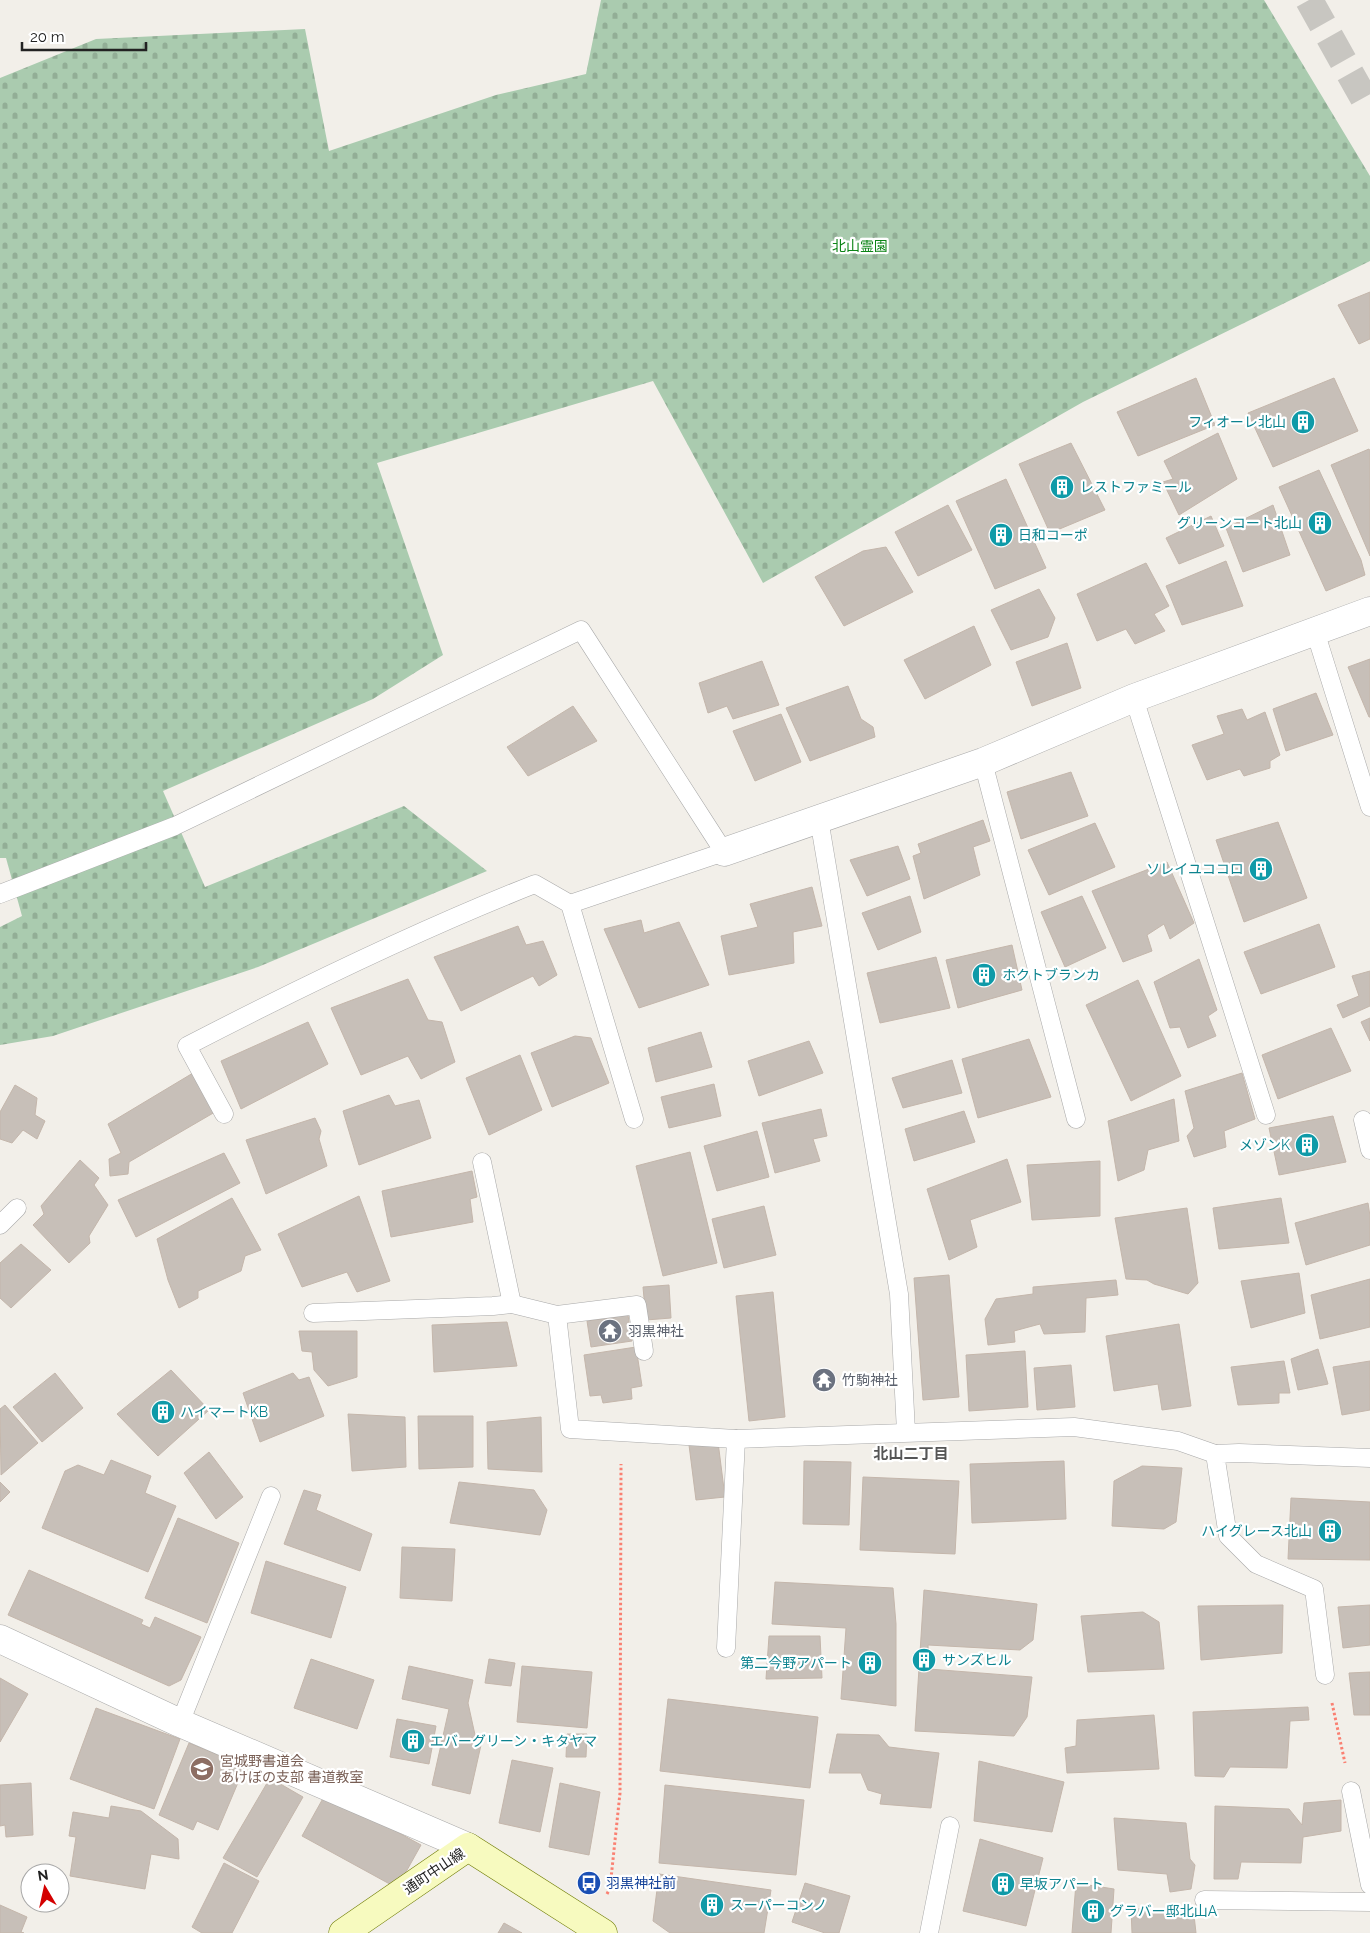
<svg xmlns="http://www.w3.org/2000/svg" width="1370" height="1933" font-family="Raleway,'Noto Sans JP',sans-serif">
  <defs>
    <pattern id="cemetery-stones" width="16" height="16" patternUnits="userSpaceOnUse" patternTransform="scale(1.25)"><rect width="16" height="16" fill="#aacbaf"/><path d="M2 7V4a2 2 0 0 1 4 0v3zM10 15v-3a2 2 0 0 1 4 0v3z" fill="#92ae96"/></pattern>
  </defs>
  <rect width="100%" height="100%" fill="#f2efe9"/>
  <path fill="url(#cemetery-stones)" d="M601,0H1264L1370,176V261L1083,402L763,583L653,381L377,463L443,655L373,699L163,791L205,887L404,806L487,871L258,967L53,1036L0,1045V927L22,916L6,858H0V78L96,39L305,29L329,151L496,95L586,74Z"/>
  <g fill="#c7bfb8" stroke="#c4b6ab">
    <path d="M1370,292V339L1359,344L1338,305Z"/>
    <path d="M1196,378L1215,425L1138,456L1117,412Z"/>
    <path d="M1334,378L1358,431L1273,467L1248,413Z"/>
    <path d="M1218,433L1237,479L1179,515L1163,482L1173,479L1164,461Z"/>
    <path d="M1071,443L1105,510L1050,533L1019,464Z"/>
    <path d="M1369,449L1370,451V556L1331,465Z"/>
    <path d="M1319,470L1361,560L1365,575L1326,591L1279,487Z"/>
    <path d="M1006,479L1046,568L995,589L956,501Z"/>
    <path d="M948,505L972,550L918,576L895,532Z"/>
    <path d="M1273,505L1290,555L1243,572L1226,528Z"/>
    <path d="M1211,516L1224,546L1179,564L1166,538Z"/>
    <path d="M886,547L913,592L844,626L815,577L863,551Z"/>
    <path d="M1226,561L1243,606L1182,625L1166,586Z"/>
    <path d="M1146,563L1169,606L1154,614L1165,631L1135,644L1126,629L1097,641L1077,594Z"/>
    <path d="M1039,589L1055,618L1048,637L1011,650L991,610Z"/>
    <path d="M974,626L991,665L925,699L904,660Z"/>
    <path d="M1067,643L1081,688L1032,706L1016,662Z"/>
    <path d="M1370,659V717H1369L1348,667Z"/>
    <path d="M762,661L779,705L733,719L727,706L708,713L699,683Z"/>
    <path d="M848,686L861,719L873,727L875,737L810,761L786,708Z"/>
    <path d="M1316,693L1333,735L1286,751L1273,709Z"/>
    <path d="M573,706L597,741L528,776L507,747Z"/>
    <path d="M1242,709L1247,720L1265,712L1280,755L1270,761V768L1244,776L1240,769L1207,780L1192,745L1224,734L1217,716Z"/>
    <path d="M781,714L801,762L755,781L733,731Z"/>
    <path d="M1071,772L1088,816L1021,839L1007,792Z"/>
    <path d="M983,820L990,841L973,847L980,875L924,899L913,856L921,853L918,844Z"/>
    <path d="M1278,822L1307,898L1244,922L1216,840Z"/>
    <path d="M1095,823L1115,867L1049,895L1028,850Z"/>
    <path d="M898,846L910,879L867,896L850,860Z"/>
    <path d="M1167,862L1194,923L1170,939L1164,924L1147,935L1152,951L1123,962L1092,891Z"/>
    <path d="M812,887L822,926L793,932L794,963L729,975L721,936L758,927L750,904Z"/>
    <path d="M910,896L921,932L878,950L862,913Z"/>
    <path d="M1082,896L1106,948L1065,967L1041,912Z"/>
    <path d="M641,920L644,933L679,922L709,985L639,1008L604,929Z"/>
    <path d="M1319,924L1335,967L1261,994L1244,952Z"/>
    <path d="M518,926L526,945L543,941L557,975L539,986L533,976L461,1011L434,957Z"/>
    <path d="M1012,945L1022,990L958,1008L946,960Z"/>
    <path d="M936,957L950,1008L880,1023L867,973Z"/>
    <path d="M1199,959L1217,1010L1208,1016L1216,1036L1188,1048L1180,1027L1170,1028L1154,982Z"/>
    <path d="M1370,971V1006L1343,1018L1337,1005L1359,996L1352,976Z"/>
    <path d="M408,979L428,1020L442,1022L455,1062L421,1079L408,1056L361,1075L331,1008Z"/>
    <path d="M1138,980L1181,1076L1131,1101L1086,1005Z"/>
    <path d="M1370,1018V1041L1361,1022Z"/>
    <path d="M308,1022L328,1064L241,1109L221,1061Z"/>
    <path d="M1331,1028L1351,1071L1278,1099L1262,1055Z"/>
    <path d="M701,1032L712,1067L656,1082L648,1048Z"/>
    <path d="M575,1036L591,1038L609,1083L552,1107L531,1053Z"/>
    <path d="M1029,1039L1051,1097L978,1118L962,1059Z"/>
    <path d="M809,1041L823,1073L759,1096L748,1061Z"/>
    <path d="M520,1055L542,1110L489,1135L466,1078Z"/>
    <path d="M952,1060L962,1093L903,1108L892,1078Z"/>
    <path d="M193,1073L215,1112L129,1162L128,1174L110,1176L109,1159L121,1153L108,1124Z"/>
    <path d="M1242,1073L1255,1119L1224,1131L1226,1147L1194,1157L1187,1136L1194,1128L1185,1091Z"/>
    <path d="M714,1084L721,1116L669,1128L661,1097Z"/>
    <path d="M15,1085L37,1098L35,1115L45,1121L37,1139L23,1130L12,1143L0,1139V1112Z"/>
    <path d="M389,1095L395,1106L419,1100L431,1138L359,1165L343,1111Z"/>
    <path d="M1174,1099L1179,1141L1148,1150L1144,1170L1118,1181L1108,1121Z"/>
    <path d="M821,1109L827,1136L813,1139L820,1161L775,1173L762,1123Z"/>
    <path d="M964,1111L975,1142L914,1161L905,1129Z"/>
    <path d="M1333,1116L1346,1162L1279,1175L1269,1128Z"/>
    <path d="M315,1118L321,1131L319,1139L327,1166L266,1194L246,1140Z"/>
    <path d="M757,1131L769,1177L717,1191L704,1146Z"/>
    <path d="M690,1152L717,1263L663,1276L636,1166Z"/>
    <path d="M224,1153L240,1183L136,1237L118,1200Z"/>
    <path d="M1007,1159L1021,1202L970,1220L977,1247L949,1260L927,1189Z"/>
    <path d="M80,1160L99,1178L94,1185L108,1205L89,1236L90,1243L69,1263L33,1225L44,1214L41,1206Z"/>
    <path d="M1100,1161V1216L1032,1220L1027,1165Z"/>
    <path d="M472,1171L477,1197L470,1199L473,1222L391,1237L382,1191Z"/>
    <path d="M359,1196L390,1281L357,1292L347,1272L302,1287L278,1234Z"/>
    <path d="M232,1198L261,1250L245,1256L241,1271L198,1291V1298L179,1308L168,1280L157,1239Z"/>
    <path d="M1281,1198L1289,1243L1219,1249L1213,1208Z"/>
    <path d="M1368,1203L1370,1216V1245L1306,1265L1295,1223Z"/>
    <path d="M764,1206L776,1255L724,1268L712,1219Z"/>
    <path d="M1187,1208L1198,1283L1188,1294L1154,1284L1147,1280L1126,1279L1115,1218Z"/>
    <path d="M21,1244L51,1270L11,1308L0,1298V1263Z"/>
    <path d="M1299,1273L1305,1313L1251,1328L1241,1281Z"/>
    <path d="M949,1275L959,1397L923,1400L914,1278Z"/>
    <path d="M1370,1279V1327L1320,1339L1311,1295Z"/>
    <path d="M1116,1280L1118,1295L1086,1298L1085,1332L1044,1334L1040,1324L1014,1331L1015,1342L988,1345L985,1319L996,1299L1033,1294V1287Z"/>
    <path d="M669,1285L671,1318L646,1320L643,1287Z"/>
    <path d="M773,1292L785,1417L749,1421L736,1296Z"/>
    <path d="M628,1315L632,1341L591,1347L587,1321Z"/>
    <path d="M507,1322L517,1366L434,1372L432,1325Z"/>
    <path d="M1179,1324L1191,1406L1162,1410L1158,1384L1114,1391L1106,1336Z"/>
    <path d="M299,1331H357V1377L328,1386L314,1370L312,1352L302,1351Z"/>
    <path d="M636,1347L642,1386L631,1388L632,1399L603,1403L601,1395L590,1396L584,1355Z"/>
    <path d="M1318,1349L1328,1384L1298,1390L1291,1359Z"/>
    <path d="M1025,1351L1028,1407L969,1411L966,1355Z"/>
    <path d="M1284,1361L1290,1393H1279V1403L1238,1405L1231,1367Z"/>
    <path d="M1370,1361V1410L1342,1415L1333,1367Z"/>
    <path d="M1071,1365L1075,1407L1037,1410L1034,1368Z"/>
    <path d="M171,1370L209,1410L158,1456L117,1414Z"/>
    <path d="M55,1373L83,1408L42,1442L13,1407Z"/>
    <path d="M293,1373L299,1380L309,1377L324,1416L260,1442L243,1393Z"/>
    <path d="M5,1405L38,1443L1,1475L0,1409Z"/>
    <path d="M348,1414L405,1417L406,1467L352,1471Z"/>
    <path d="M418,1416H473V1467L419,1469Z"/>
    <path d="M541,1417L542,1472L488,1469L487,1422Z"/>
    <path d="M718,1442L725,1497L696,1500L689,1445Z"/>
    <path d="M209,1452L243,1497L216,1519L184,1473Z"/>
    <path d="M111,1460L151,1476L145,1493L176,1506L148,1572L42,1528L65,1471L78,1465L104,1475Z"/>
    <path d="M804,1461L851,1462L849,1525L803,1524Z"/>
    <path d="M1064,1461L1066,1519L972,1523L970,1464Z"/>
    <path d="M1142,1466L1182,1468L1176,1522L1164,1529L1112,1526L1114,1481Z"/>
    <path d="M863,1477L959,1481L955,1554L860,1550Z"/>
    <path d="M0,1482L10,1492L0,1502Z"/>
    <path d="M459,1482L534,1490L547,1510L540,1535L450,1523Z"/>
    <path d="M304,1490L321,1495L316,1510L372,1534L360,1571L284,1544Z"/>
    <path d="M1291,1498L1370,1502V1560L1288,1559Z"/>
    <path d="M178,1518L239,1543L207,1623L145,1598Z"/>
    <path d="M402,1547L455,1549L452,1601L400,1598Z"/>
    <path d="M266,1561L346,1587L331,1638L251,1613Z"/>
    <path d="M29,1570L143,1620L141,1624L150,1628L155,1617L201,1637L181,1680L169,1686L8,1615Z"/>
    <path d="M775,1582L893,1588L896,1624V1706L841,1699L846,1628L772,1624Z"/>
    <path d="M924,1590L1037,1604L1033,1640L1020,1650L928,1645L929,1669L1032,1677L1027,1717L1014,1736L915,1731Z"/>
    <path d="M1283,1605L1282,1653L1201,1660L1198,1606Z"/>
    <path d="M1370,1605V1645L1343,1648L1338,1607Z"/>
    <path d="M1143,1612L1159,1622L1164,1669L1088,1672L1081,1616Z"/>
    <path d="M769,1636H820L822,1678L766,1679Z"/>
    <path d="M311,1659L374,1680L357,1729L294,1708Z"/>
    <path d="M489,1659L515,1663L511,1686L485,1683Z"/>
    <path d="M409,1666L473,1680L468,1703L477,1744L481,1745L470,1794L432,1785L449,1709L402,1699Z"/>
    <path d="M522,1666L592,1672L587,1728L517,1722Z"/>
    <path d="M1370,1672V1715H1354L1349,1673Z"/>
    <path d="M0,1678L28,1694L0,1742Z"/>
    <path d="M668,1699L818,1717L810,1788L660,1771Z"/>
    <path d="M1308,1707L1309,1720L1290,1721L1287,1768L1230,1767L1224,1777L1195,1776L1193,1712Z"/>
    <path d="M96,1708L180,1739L154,1809L70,1779Z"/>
    <path d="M1154,1715L1159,1769L1067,1773L1065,1748L1076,1746L1077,1720Z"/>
    <path d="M397,1719L436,1726L429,1764L390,1757Z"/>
    <path d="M567,1734H587L586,1757H566Z"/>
    <path d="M837,1734L879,1735L889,1747L939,1753L931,1808L880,1804L882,1794L868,1790L861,1773H829Z"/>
    <path d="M189,1743L245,1766L218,1830L197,1821L193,1830L159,1815Z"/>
    <path d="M512,1760L553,1768L540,1832L499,1823Z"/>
    <path d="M979,1761L1064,1782L1052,1832L974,1821Z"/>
    <path d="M270,1778L303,1797L257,1877L223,1858Z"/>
    <path d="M31,1783L33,1835L6,1837L5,1825L0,1826V1785Z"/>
    <path d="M560,1783L600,1792L589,1855L549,1847Z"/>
    <path d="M665,1785L804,1800L796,1875L659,1863Z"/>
    <path d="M326,1793L421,1845L397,1888L302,1836Z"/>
    <path d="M1341,1800V1831L1303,1837L1301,1863L1241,1862L1238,1879H1214L1215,1806L1289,1809L1302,1825L1304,1803Z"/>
    <path d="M111,1806L141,1811L178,1839L179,1859L151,1854L145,1889L70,1876L76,1837L69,1836L73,1812L109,1818Z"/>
    <path d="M1114,1818L1186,1823L1190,1859L1195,1865L1191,1889L1170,1892L1167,1874L1118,1870Z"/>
    <path d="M980,1839L1043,1858L1026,1926L963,1911Z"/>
    <path d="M224,1863L259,1881L232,1933H202L192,1927Z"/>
    <path d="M659,1874L771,1890L764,1933H670L653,1921Z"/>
    <path d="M805,1883L850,1896L839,1933H825L792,1922Z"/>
    <path d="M1076,1883L1114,1889L1111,1933H1072Z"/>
    <path d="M0,1905L27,1917L21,1932L24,1933H0Z"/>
    <path d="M1131,1908L1194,1915L1196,1933H1132Z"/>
    <path d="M504,1923L522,1933H498Z"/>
  </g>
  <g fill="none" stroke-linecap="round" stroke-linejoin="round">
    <path stroke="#c8c6c1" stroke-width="28" stroke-dasharray="28 14" stroke-linecap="butt" d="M1309,0L1370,109"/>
    <g stroke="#a9a9a9" stroke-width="19">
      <g id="lane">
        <path d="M1315,631L1370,807"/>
        <path d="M1134,698L1266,1115"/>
        <path d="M983,762L1076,1119"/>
        <path d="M819,819L899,1294L906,1432"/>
        <path d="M0,894L175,826L581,630L724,852L570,904L634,1119"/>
        <path d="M224,1114L187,1046C301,987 416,931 535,884L570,904"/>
        <path d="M1363,1120L1370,1150"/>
        <path d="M482,1162L512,1304"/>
        <path d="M0,1225L17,1208"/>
        <path d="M313,1313L493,1306L512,1304L557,1315"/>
        <path d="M644,1351L637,1305L557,1315L570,1429L736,1439"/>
        <path d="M726,1648L736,1439L1074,1427L1178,1441L1215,1454"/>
        <path d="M1325,1675L1314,1589L1256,1564L1228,1536L1215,1454L1239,1453L1370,1458"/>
        <path d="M180,1723L271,1496"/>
        <path d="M1351,1791L1370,1885"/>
        <path d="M1204,1900L1370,1902"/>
        <path d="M929,1933L950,1826"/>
      </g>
    </g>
    <g stroke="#a9a9a9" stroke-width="29">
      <g id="street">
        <path d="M724,852L983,762L1134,698L1370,611"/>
        <path d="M0,1639L180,1723L468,1847"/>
      </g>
    </g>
    <g stroke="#707d05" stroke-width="29">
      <path id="secondary" d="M343,1933L468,1847L603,1933"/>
    </g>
    <g stroke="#fa8072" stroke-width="3" stroke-dasharray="2.5 2.5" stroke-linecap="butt">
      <path d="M1332,1703L1345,1763"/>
      <path d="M607,1894L610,1888L620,1793L621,1464"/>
    </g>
    <use href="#lane" stroke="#fff" stroke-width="18"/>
    <use href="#street" stroke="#fff" stroke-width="28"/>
    <use href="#secondary" stroke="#f7fabf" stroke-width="28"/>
  </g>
  <defs>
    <g id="building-disc" transform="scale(1.25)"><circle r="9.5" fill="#0f9aa8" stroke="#fff"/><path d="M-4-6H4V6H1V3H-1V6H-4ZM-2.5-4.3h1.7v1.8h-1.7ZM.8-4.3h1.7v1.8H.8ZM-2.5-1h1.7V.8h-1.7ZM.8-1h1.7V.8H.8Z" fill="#fff"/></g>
    <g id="temple-disc" transform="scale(1.25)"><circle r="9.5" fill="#6b7280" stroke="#fff"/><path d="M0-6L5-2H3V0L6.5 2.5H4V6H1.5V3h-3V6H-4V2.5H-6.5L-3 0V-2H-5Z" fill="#fff"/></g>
    <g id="school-disc" transform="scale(1.25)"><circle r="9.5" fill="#8d6e63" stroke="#fff"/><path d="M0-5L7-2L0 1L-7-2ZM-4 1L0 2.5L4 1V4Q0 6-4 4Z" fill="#fff"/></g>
    <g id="bus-disc" transform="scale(1.25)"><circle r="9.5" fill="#1a4fb4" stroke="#fff"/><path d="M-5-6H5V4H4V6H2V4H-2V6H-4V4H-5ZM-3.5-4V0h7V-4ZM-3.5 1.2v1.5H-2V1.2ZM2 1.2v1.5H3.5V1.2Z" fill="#fff"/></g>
  </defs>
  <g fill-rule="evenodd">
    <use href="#building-disc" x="1303" y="422"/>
    <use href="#building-disc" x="1062" y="487"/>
    <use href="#building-disc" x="1320" y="523"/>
    <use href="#building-disc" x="1001" y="535"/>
    <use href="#building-disc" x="1261" y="869"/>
    <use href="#building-disc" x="984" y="975"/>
    <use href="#building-disc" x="1307" y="1145"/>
    <use href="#temple-disc" x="610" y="1331"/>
    <use href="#temple-disc" x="824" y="1380"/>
    <use href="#building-disc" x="163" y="1412"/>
    <use href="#building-disc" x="1330" y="1531"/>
    <use href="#building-disc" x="924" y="1660"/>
    <use href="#building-disc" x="870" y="1663"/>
    <use href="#building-disc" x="413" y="1741"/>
    <use href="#school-disc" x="202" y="1769"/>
    <use href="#bus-disc" x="589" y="1883"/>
    <use href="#building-disc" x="1003" y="1884"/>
    <use href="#building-disc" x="712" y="1905"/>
    <use href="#building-disc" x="1093" y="1911"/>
  </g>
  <g text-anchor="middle" stroke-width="4.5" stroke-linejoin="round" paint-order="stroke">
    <g font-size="14" fill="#0c8416" stroke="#fff">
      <text x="860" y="251">北山霊園</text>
    </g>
    <g font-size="14" fill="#0d838f" stroke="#fff" text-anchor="start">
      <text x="1286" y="427" text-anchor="end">フィオーレ北山</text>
      <text x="1080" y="492">レストファミール</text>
      <text x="1302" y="528" text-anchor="end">グリーンコート北山</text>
      <text x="1018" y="540">日和コーポ</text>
      <text x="1244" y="874" text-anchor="end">ソレイユココロ</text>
      <text x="1002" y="980">ホクトブランカ</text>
      <text x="1290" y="1150" text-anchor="end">メゾンK</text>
      <text x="180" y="1417">ハイマートKB</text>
      <text x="1312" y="1536" text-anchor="end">ハイグレース北山</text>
      <text x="942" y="1665">サンズヒル</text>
      <text x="852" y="1668" text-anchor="end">第二今野アパート</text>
      <text x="430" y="1746">エバーグリーン・キタヤマ</text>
      <text x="1020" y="1889">早坂アパート</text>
      <text x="730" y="1910">スーパーコンノ</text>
      <text x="1110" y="1916">グラバー邸北山A</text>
    </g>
    <g font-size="14" fill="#5b616d" stroke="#fff" text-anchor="start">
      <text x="628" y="1336">羽黒神社</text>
      <text x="842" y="1385">竹駒神社</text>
    </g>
    <g font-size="14" fill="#785e54" stroke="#fff" text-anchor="start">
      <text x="220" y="1766">宮城野書道会<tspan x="220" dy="16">あけぼの支部 書道教室</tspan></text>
    </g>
    <g font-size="14" fill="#222" stroke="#fff">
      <text transform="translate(434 1871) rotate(-34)" y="5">通町中山線</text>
    </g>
    <g font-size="14" fill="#164399" stroke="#fff" text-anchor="start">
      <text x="606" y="1888">羽黒神社前</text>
    </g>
    <g font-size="15" font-weight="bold" fill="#555" stroke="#fff">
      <text x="911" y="1459">北山二丁目</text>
    </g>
  </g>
  <g transform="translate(45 1888) rotate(351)"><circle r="24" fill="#ffffff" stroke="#a7a7a7"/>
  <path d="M0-4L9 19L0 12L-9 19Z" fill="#d40000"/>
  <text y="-8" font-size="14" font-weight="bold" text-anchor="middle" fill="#222222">N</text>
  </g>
  <path d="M22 42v8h124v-8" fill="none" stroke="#222222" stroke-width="2.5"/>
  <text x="30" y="42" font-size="15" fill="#222222" stroke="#ffffff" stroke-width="4" paint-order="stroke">20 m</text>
</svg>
